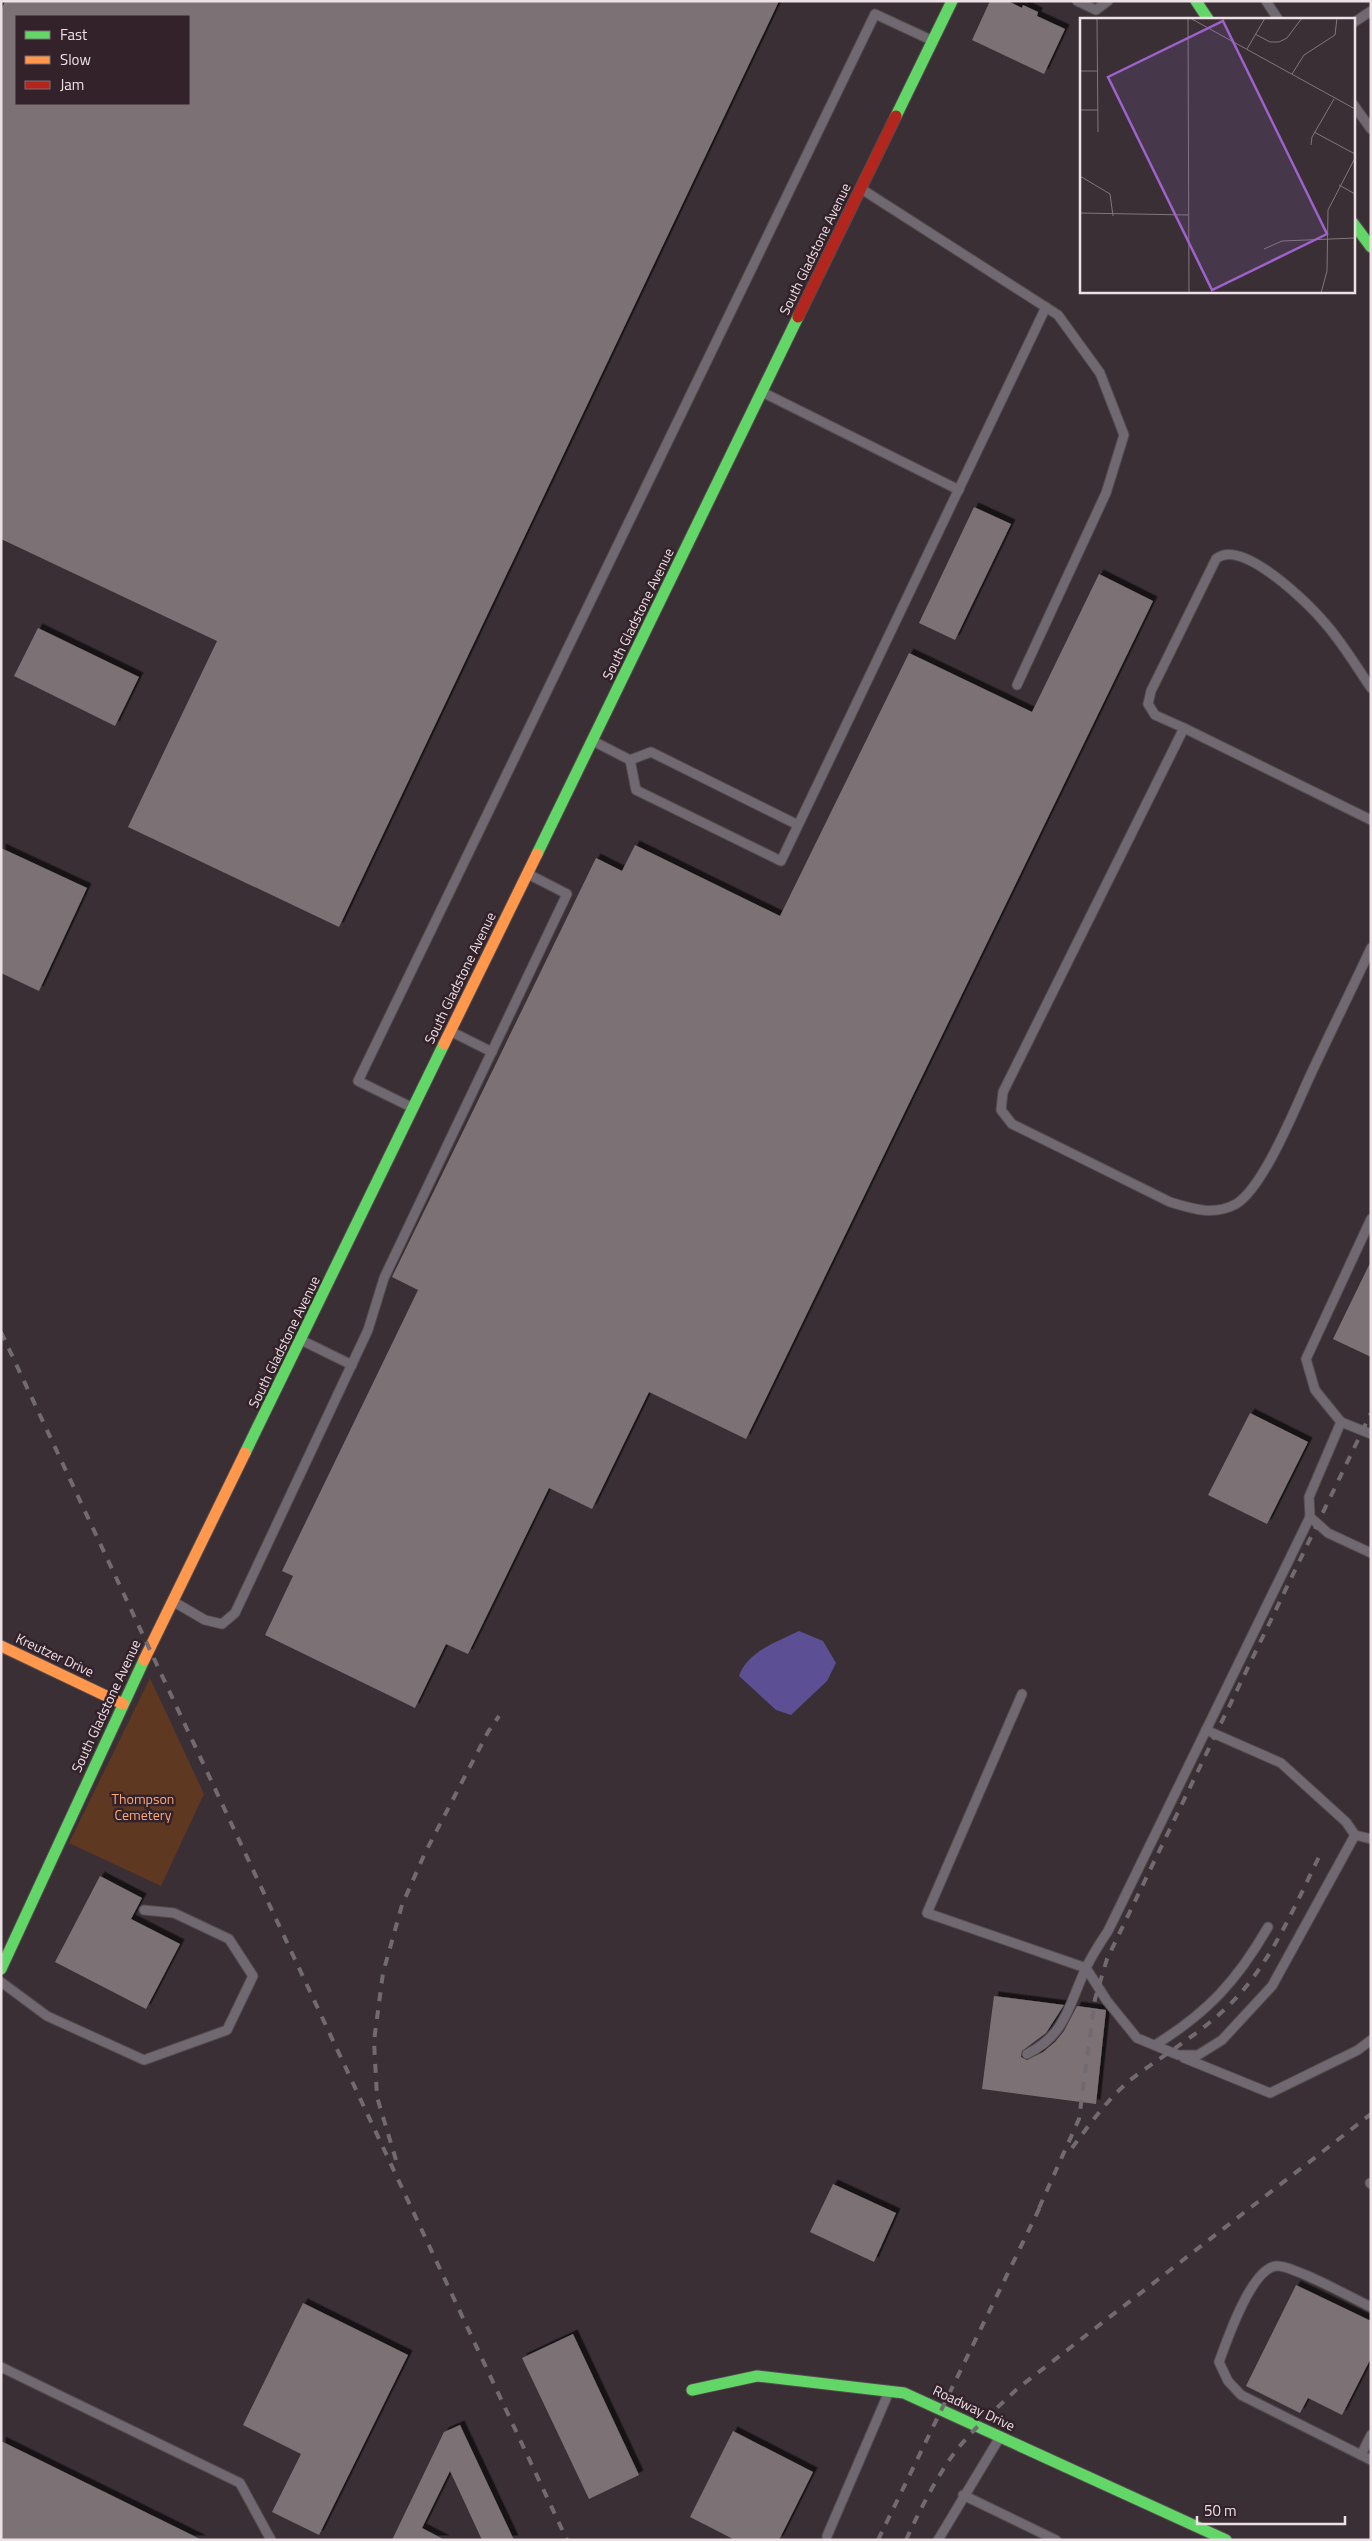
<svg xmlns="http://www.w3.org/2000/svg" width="1372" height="2541" font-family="'Titillium Web',sans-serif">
  <defs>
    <filter id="shadow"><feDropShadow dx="4.5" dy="-4.5" stdDeviation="0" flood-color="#0009"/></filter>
  </defs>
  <rect width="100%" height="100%" fill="#392f34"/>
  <path fill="#5f3821" d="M150,1678L204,1794L161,1886L69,1843Z"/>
  <path fill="#5c4f94" d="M799,1631L823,1641L836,1663L827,1681L791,1715L776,1710L739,1676C748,1651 777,1642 799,1631Z"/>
  <g fill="#7c7274" fill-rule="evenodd" filter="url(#shadow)">
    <path d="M5,1H779L339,927L128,827L217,641L1,539V10ZM16,16H189V104H16Z"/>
    <path d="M990,1H1008L1022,8L1023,5L1038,12L1037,16L1065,29L1044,74L972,40Z"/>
    <path d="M974,507L1011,524L955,640L919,623Z"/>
    <path d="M1099,574L1153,601L746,1439L649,1392L592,1509L549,1488L468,1654L446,1644L415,1708L265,1635L293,1576L282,1571L418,1290L392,1277L596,858L622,871L635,845L780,916L909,653L1032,712Z"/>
    <path d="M38,628L139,677L115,726L14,676Z"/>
    <path d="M1,848L87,888L39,991L1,973Z"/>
    <path d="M1371,1261V1357L1333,1339Z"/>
    <path d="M1250,1413L1308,1442L1267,1524L1208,1495Z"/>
    <path d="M100,1876L142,1898L131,1919L180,1944L146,2009L55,1962Z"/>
    <path d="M994,1996L1064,2005L1046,2033L1022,2051L1021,2057L1027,2060L1043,2052L1055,2042L1064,2031L1077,2006L1106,2010L1096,2104L982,2089Z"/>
    <path d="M833,2184L896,2213L874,2262L810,2232Z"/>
    <path d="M1296,2285L1371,2321V2358L1342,2415L1308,2398L1300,2413L1246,2386Z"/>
    <path d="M303,2303L408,2355L319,2535L272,2512L301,2454L243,2425Z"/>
    <path d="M573,2334L639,2475L589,2499L522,2358Z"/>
    <path d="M460,2425L514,2540H482L450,2471L422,2528L445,2540H392L444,2432Z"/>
    <path d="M733,2431L813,2472L779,2540H735L690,2517Z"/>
    <path d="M1,2441L202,2540H1Z"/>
  </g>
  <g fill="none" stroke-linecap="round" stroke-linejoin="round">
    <g stroke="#554c50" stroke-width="11">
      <g id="lane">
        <path d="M1077,1L1096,10L1108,1"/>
        <path d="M1266,1L1278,19"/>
        <path d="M1353,23L1371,11"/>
        <path d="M1353,104L1371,129"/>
        <path d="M863,190L1058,315L1100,373L1124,435L1106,493L1017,685"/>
        <path d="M762,392L959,490"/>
        <path d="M1371,688C1356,666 1342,642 1324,622C1308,603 1241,537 1216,559L1151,691L1148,704L1155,715L1184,728L1003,1092L1001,1110L1012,1124L1170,1202C1193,1209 1214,1216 1236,1204C1264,1187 1296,1106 1310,1076C1330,1033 1351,991 1371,948"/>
        <path d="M1184,728L1371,820"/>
        <path d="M593,741L630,760L636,790L781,861L1046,307"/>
        <path d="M630,760L651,752L798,825"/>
        <path d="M452,1032L492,1052"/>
        <path d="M411,1107L358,1081L875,14L931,40"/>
        <path d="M1371,1219L1306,1359L1315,1390L1341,1422L1309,1497L1310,1517L1328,1533L1371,1553"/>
        <path d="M301,1340L352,1365"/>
        <path d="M1341,1422L1371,1434"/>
        <path d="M174,1602L205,1620L222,1624L235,1613L368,1330L384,1278L567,894L528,874"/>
        <path d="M1022,1694L927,1913L1086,1968L1107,2001L1137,2038L1178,2055H1198L1222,2040L1272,1986L1355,1835"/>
        <path d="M1206,1730L1281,1763L1346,1822L1355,1835L1371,1839"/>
        <path d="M1,1982L47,2016L144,2060L227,2030L253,1976L229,1939L174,1913L144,1910"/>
        <path d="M1155,2045C1207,2013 1237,1981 1268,1927"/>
        <path d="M1027,2054C1066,2035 1069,2004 1086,1968C1092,1955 1100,1943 1108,1931L1310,1517"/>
        <path d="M1184,2058L1270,2093L1358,2050L1371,2040"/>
        <path d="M1370,2183L1371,2184"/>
        <path d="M1,2367L240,2483L271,2540"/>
        <path d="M1371,2435L1361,2455L1371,2460"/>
        <path d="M1361,2455L1241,2395L1228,2381L1219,2362C1227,2340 1251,2269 1276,2266C1291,2264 1354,2299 1371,2307"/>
        <path d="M963,2495L1056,2540"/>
        <path d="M827,2536L888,2394"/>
        <path d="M938,2540L1000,2437"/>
      </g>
    </g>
    <g stroke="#554c50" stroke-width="13">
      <g id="fast">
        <path d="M1196,1L1208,19"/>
        <path d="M896,116L952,1"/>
        <path d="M1353,223L1371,247"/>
        <path d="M537,854L798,317"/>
        <path d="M245,1453L444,1044"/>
        <path d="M1,1969L144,1660"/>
        <path d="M692,2390L757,2376L904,2393L1226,2540"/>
      </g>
    </g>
    <g stroke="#554c50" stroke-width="13">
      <g id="slow">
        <path d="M444,1044L537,854"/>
        <path d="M1,1646L123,1704"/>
        <path d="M144,1660L245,1453"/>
      </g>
    </g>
    <g stroke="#554c50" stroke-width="13">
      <path id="jam" d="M798,317L896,116"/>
    </g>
    <use href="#lane" stroke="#716972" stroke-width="9"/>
    <use href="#fast" stroke="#63d668" stroke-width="11"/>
    <use href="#slow" stroke="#ff974d" stroke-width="11"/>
    <use href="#jam" stroke="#b3261e" stroke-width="11"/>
    <g stroke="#716a70" stroke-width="4" stroke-dasharray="9 9" stroke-linecap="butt">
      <path d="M1,1332L567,2540"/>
      <path d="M1072,2148C1089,2125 1107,2100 1129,2081C1160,2057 1195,2037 1224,2010C1269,1969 1293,1909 1320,1855"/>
      <path d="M396,2160L377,2097L374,2041L383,1973L402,1905L425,1853L488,1732L499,1716"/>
      <path d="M1039,2208L1079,2119L1095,1999L1107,1959L1371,1413"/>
      <path d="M878,2540L1042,2203"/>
      <path d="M906,2540C919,2512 933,2484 950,2459C968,2433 994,2411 1017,2389L1371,2114"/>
    </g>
  </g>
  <g text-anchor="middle" stroke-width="5" stroke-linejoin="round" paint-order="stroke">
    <g font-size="14" fill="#ede1e6" stroke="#33222a">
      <text transform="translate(815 249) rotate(-64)" y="5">South Gladstone Avenue</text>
      <text transform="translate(638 614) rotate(-64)" y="5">South Gladstone Avenue</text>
      <text transform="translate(460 978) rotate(-64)" y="5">South Gladstone Avenue</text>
      <text transform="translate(284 1342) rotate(-64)" y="5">South Gladstone Avenue</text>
      <text transform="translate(55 1655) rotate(25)" y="5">Kreutzer Drive</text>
      <text transform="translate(106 1706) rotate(-65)" y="5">South Gladstone Avenue</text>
      <text transform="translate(974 2408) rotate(25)" y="5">Roadway Drive</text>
    </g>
    <g font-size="14" fill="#fba777" stroke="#33222a">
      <text x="143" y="1804">Thompson<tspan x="143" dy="16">Cemetery</tspan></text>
    </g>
  </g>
  <g transform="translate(1080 18)">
    <rect width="275" height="275" fill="#392f34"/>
    <path fill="none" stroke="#81767b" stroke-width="1" d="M17,0L18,114M108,0L109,275M110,0L275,91M175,16L190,24H199L207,20L222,0M167,31L185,0M0,53H18M212,56L224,37L255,17L257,0M0,92H18M234,114L275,136M231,127L232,119L254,81M0,158L30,176L33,198M259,167L275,176M0,195L108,197M184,231L202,223L275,220M241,275L247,253L248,192L275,140"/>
    <path fill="#9d62cb" fill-opacity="0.15" stroke="#9d62cb" stroke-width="2.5" d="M143,3L247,216L132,272L28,59Z"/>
    <rect width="275" height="275" fill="none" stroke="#ede1e6" stroke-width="2.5"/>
  </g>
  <rect width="1372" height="2541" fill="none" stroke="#ede1e6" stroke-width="5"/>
  <rect x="15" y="15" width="175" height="90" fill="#33222a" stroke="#7d6e75"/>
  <rect x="25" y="31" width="25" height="8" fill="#63d668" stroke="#7d6e75"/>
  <text x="60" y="40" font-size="15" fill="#ede1e6">Fast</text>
  <rect x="25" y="56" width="25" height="8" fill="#ff974d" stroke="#7d6e75"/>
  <text x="60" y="65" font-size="15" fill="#ede1e6">Slow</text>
  <rect x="25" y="81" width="25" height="8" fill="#b3261e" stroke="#7d6e75"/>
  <text x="60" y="90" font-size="15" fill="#ede1e6">Jam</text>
  <path d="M1197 2516v8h148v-8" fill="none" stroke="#ede1e6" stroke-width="2.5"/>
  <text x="1204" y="2516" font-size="15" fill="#ede1e6" stroke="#33222a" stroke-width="4" paint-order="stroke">50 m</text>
</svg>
